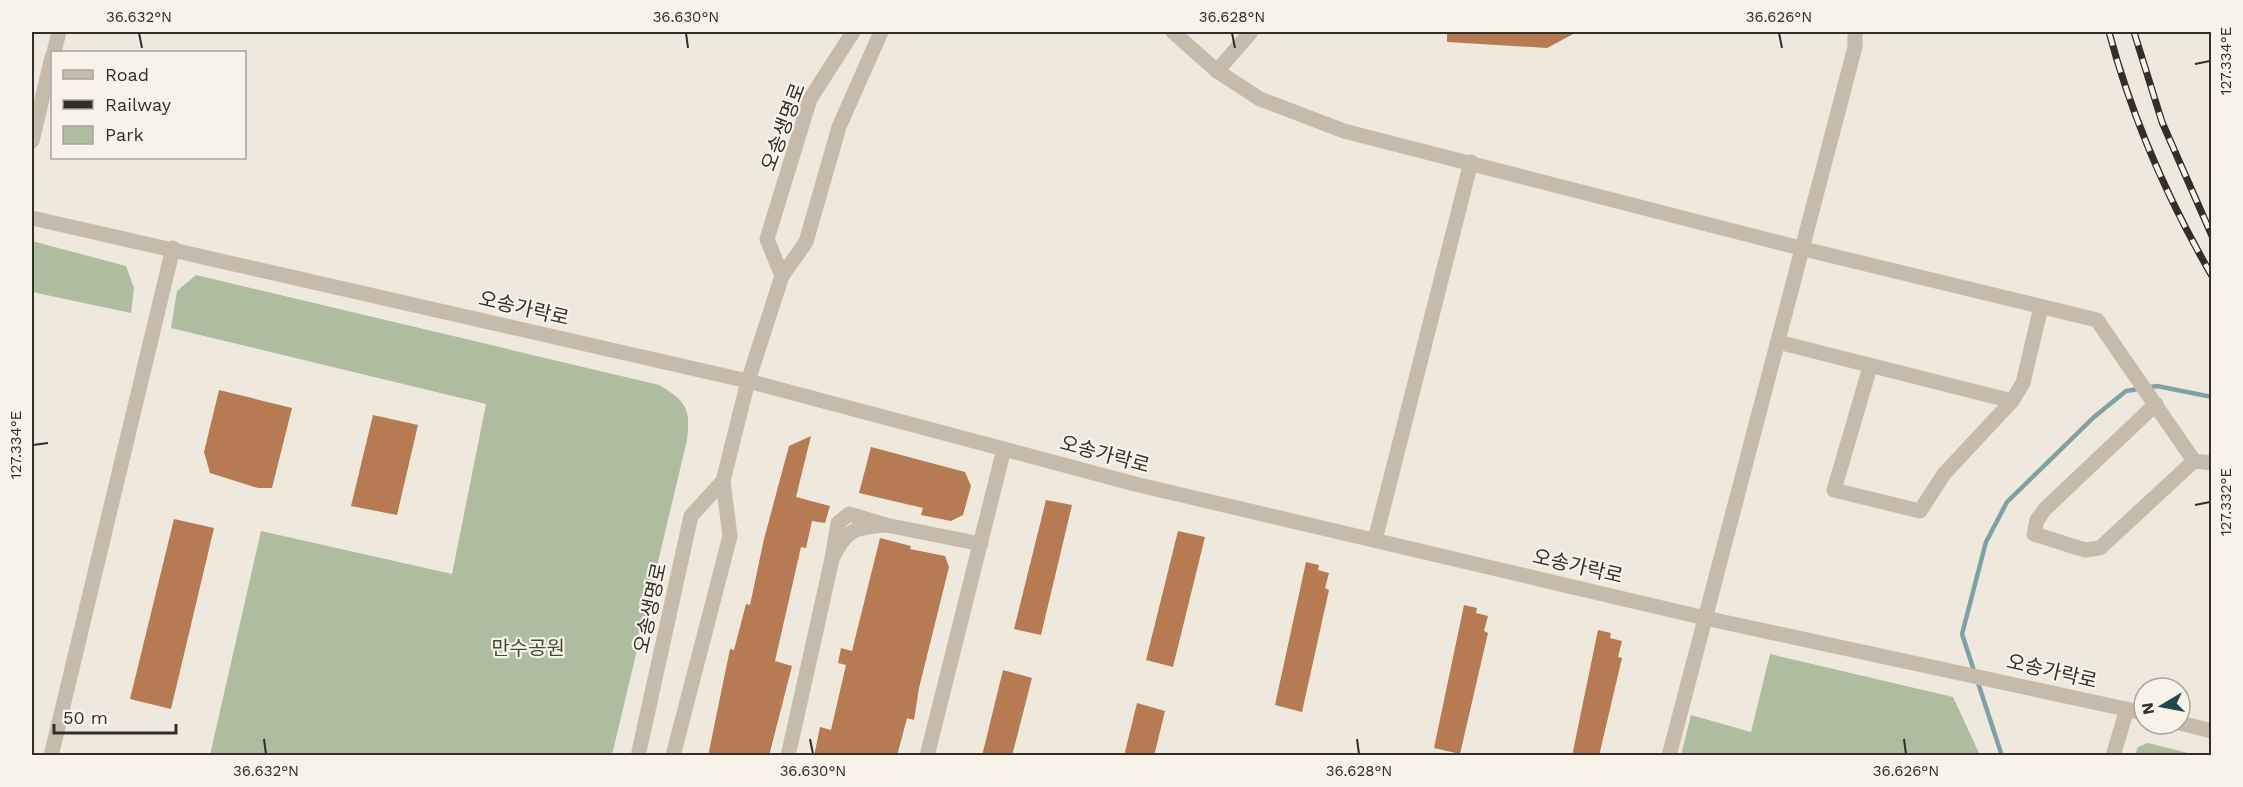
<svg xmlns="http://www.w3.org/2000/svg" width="2243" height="787" font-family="'Work Sans','Noto Sans KR',sans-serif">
  <rect width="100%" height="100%" fill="#efe9dd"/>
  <g fill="#aebc9f">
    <path d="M32,241L126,266L134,288L131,313L32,292Z"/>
    <path d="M196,275L659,385C686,401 691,408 687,440L612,755H210L261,531L452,574L486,404L171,328L177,291Z"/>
    <path d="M1770,654L1953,697L1980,755H1681L1691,715L1751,732Z"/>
    <path d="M2148,743L2196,755H2135L2138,747Z"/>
  </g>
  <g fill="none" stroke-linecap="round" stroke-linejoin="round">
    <path stroke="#80a0a8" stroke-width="4.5" d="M2002,756L1962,634L1986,542L2007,502L2094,417L2126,391L2157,386L2212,397"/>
  </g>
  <g fill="#b77b53">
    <path d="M1447,32H1577L1547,48L1447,42Z"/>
    <path d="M219,390L292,408L272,488H258L210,473L204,452Z"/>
    <path d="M373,415L418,425L397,515L351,506Z"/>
    <path d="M811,436L796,497L830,506L825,523L812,521L806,548L801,547L775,661L792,666L769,756H708L730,649L734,650L746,604L750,605L764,539L789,446Z"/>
    <path d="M871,447L965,472L971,486L963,515L951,521L921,515L923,508L859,493Z"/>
    <path d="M1046,500L1072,505L1041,635L1014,629Z"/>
    <path d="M174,519L214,528L171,709L130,699Z"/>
    <path d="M1178,531L1205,537L1173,667L1146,660Z"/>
    <path d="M880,538L911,546L910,549L945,556L949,567L919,688L914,720L907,718L897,756H814L820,727L831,730L846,665L838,663L841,648L852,651Z"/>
    <path d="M1306,562L1319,565L1318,570L1329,573L1325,588L1329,590L1302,712L1275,705Z"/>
    <path d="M1464,605L1477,608L1476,613L1488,616L1484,631L1488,633L1460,754L1434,748Z"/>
    <path d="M1598,630L1611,633L1610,638L1622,641L1618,657L1622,658L1599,756H1572Z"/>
    <path d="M1003,670L1032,678L1012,756H982Z"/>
    <path d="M1137,703L1165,711L1154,756H1124Z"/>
  </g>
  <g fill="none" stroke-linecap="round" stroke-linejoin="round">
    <g stroke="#c6bbab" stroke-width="15">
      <path d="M1173,32L1217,71L1260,99L1344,131L1800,248L2097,320L2194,461L2212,463"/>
      <path d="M54,52L59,32"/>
      <path d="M1217,71L1251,32"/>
      <path d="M32,141L52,57"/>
      <path d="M32,218L748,381L1135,484L1705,618L2144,713"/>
      <path d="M782,276L767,239L810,99L853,32"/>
      <path d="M1778,342L2012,401L1944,474L1920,511L1834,490L1870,367"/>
      <path d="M2012,401L2023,383L2041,307"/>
      <path d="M2156,404L2045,509L2037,520L2034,534L2085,550L2100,548L2194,461"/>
      <path d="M886,525C854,527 846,530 832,559L838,523L849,514L886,525L981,544"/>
      <path d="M1375,540L1471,162"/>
      <path d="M2180,723L2212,731"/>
      <path d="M51,756L173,248"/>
      <path d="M638,756L691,516L723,481"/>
      <path d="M673,756L730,536L723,481L748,381L782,276L806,242L839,127L881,32"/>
      <path d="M788,756L832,559"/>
      <path d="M927,756L1004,449"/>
      <path d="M1669,756L1855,47V32"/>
      <path d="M2113,756L2127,709"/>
    </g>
    <g stroke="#342e29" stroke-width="7">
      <g id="rail">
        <path d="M2109,32C2132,118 2167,198 2212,276"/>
        <path d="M2134,32L2162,122L2212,236"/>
      </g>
    </g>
    <use href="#rail" stroke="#f7f3e9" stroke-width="4.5" stroke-dasharray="14" stroke-linecap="butt"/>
  </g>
  <path fill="none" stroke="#342e29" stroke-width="2" d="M139,33L142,48M686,33L688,48M1232,33L1235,48M1779,33L1782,48M2195,64L2210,61M33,445L48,443M2195,505L2210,502M264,739L266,754M810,739L813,754M1357,739L1359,754M1904,739L1906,754"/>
  <g text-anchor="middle" stroke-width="4.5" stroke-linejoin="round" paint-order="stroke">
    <g font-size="20" fill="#342e29" stroke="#f7f3e9">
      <text transform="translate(783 127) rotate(-70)" y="7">오송생명로</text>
      <text transform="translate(524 308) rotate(13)" y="7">오송가락로</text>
      <text transform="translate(1105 454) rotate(15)" y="7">오송가락로</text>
      <text transform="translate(1578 566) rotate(13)" y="7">오송가락로</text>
      <text transform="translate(650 608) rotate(-78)" y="7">오송생명로</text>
      <text transform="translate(2052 671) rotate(13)" y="7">오송가락로</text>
    </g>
    <g font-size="20" fill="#3f4f30" stroke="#f7f3e9">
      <text x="528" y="655">만수공원</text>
    </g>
  </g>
  <rect width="2243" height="787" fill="none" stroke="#f7f3e9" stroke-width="66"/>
  <rect x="51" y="51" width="195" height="108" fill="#f7f3e9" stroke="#a9a49c" stroke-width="1.5"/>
  <rect x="63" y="70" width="30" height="9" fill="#c6bbab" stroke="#a9a49c" stroke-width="1.5"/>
  <text x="105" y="81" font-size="18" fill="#342e29">Road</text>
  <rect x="63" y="100" width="30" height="9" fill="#342e29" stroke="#a9a49c" stroke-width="1.5"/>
  <text x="105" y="111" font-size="18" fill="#342e29">Railway</text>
  <rect x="63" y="126" width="30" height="18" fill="#aebc9f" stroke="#a9a49c" stroke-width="1.5"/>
  <text x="105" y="141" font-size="18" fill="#342e29">Park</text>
  <g transform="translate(2162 706) rotate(260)"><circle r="28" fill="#f7f3e9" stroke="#a9a49c" stroke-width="1.5"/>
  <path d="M0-4.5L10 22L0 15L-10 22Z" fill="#244750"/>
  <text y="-9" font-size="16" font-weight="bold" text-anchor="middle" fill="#342e29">N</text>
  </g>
  <path d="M54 724v9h122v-9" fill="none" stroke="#342e29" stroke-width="3"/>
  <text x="63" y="724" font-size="18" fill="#342e29" stroke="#f7f3e9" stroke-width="4.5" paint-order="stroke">50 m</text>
  <rect x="33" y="33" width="2177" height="721" fill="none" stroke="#342e29" stroke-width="2"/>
  <g font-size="15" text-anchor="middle" fill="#342e29">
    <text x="139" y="22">36.632°N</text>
    <text x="686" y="22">36.630°N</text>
    <text x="1232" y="22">36.628°N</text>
    <text x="1779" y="22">36.626°N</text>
    <text transform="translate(2226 61) rotate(-90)" y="5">127.334°E</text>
    <text transform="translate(16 445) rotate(-90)" y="5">127.334°E</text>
    <text transform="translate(2226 502) rotate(-90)" y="5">127.332°E</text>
    <text x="266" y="776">36.632°N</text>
    <text x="813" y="776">36.630°N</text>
    <text x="1359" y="776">36.628°N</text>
    <text x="1906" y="776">36.626°N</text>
  </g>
</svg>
